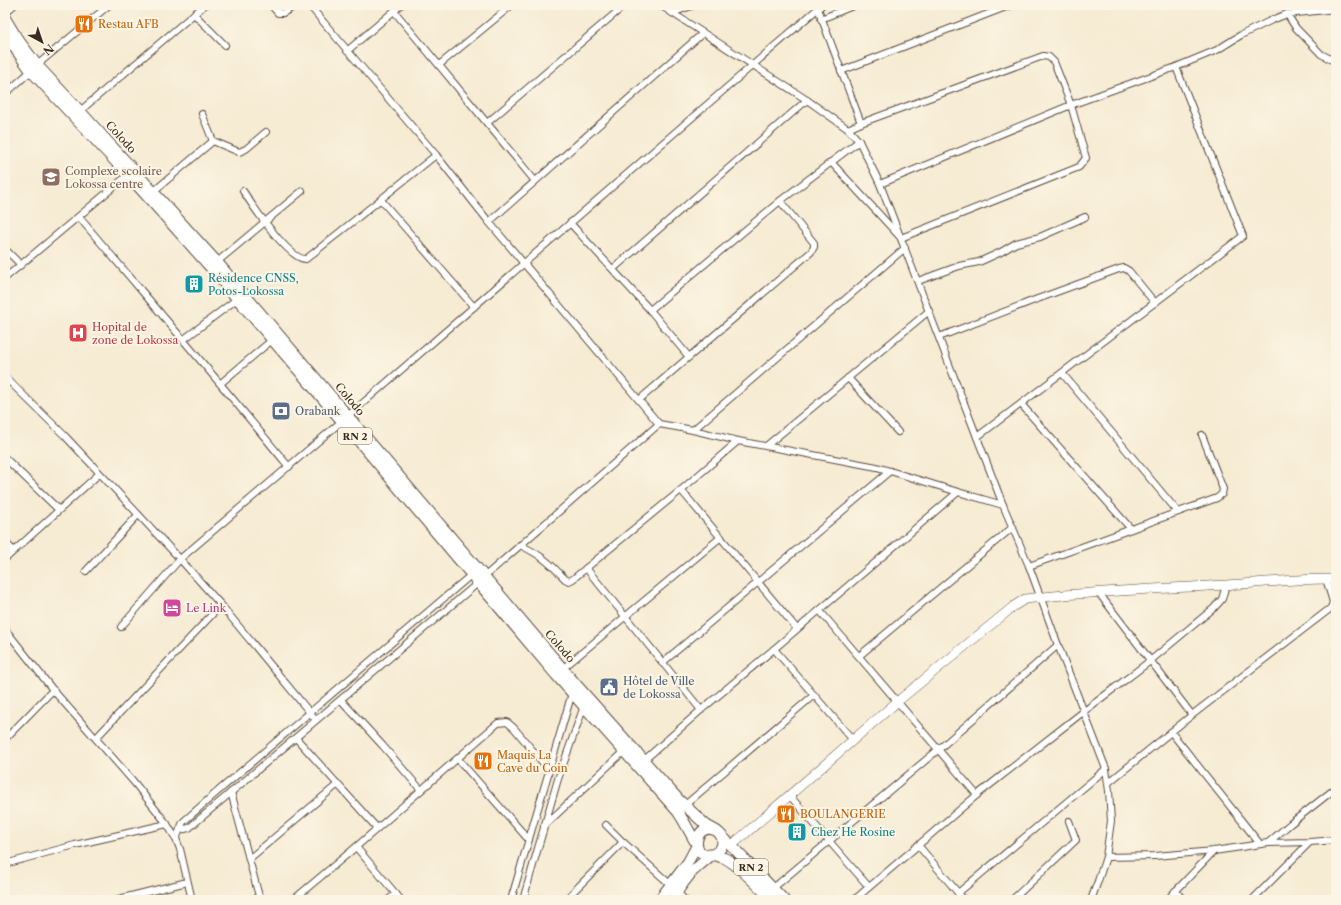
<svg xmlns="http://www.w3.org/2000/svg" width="1341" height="905" font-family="'Libre Caslon Text',serif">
  <rect width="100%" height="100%" fill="#fcf5e5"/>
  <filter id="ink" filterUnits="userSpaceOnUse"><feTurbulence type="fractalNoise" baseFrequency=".025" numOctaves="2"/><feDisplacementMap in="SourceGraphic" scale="8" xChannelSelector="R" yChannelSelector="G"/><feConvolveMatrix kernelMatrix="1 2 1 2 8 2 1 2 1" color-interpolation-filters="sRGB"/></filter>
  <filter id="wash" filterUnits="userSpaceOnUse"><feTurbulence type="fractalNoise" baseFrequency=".012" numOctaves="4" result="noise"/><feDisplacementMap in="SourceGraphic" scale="16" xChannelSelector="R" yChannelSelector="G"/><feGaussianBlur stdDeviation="0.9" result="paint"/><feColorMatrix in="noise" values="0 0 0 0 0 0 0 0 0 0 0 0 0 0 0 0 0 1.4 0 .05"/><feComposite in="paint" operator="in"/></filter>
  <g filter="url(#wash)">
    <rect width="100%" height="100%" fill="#f6ebd3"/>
  </g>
  <g filter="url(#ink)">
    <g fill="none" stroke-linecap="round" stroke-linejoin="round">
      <g stroke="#574739" stroke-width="8">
        <g id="minor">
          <path d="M205,5L194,14L225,45"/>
          <path d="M271,5L278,13H283L297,5"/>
          <path d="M309,5L436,155L489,222L659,424L693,430L738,441L877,467L958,492L1003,505"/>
          <path d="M660,5L807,100L848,129L859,141L880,184L1003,505L1029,566L1058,645L1106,769L1109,791L1111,821L1106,857L1098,881L1091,900"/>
          <path d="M817,6L861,123"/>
          <path d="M394,11L535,181"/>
          <path d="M5,13L14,5"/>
          <path d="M672,13L694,5"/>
          <path d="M1287,14L1296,28L1321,54L1332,60L1336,61"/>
          <path d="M821,19L855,5"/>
          <path d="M347,51L401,5"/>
          <path d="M37,65L109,5"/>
          <path d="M439,65L512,5"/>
          <path d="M841,71L1011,5"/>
          <path d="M5,94L31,71"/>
          <path d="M80,111L194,14"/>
          <path d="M487,123L625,5"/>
          <path d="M213,141L239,152L246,149L266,132"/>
          <path d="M831,162L901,238L1079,167L1086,158L1071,105L1054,62L1049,57L1043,56L861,123L848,129"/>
          <path d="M880,184L1071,105L1176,67L1217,50L1241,35L1272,20L1287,14L1336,9"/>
          <path d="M154,191L213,141L202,114"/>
          <path d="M243,191C252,205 290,261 306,259L436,155"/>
          <path d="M381,200L474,307"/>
          <path d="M79,217C149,300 220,382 289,467"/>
          <path d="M489,222L703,33"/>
          <path d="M570,223L650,310L689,357"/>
          <path d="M5,249L21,265"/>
          <path d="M217,262L302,191"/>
          <path d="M613,269L807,100"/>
          <path d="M5,278L128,175"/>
          <path d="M918,281L959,266L979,262L1001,252L1016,243L1040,237L1085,217"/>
          <path d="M650,310L780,201L859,141"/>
          <path d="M939,337L1032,301L1119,269L1124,268L1129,271L1155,303"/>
          <path d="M183,340L237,299"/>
          <path d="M1062,373L1178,512"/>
          <path d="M5,377L65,436L180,559L221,605L316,720"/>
          <path d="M848,378L898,432"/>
          <path d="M221,383L272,340"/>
          <path d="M639,400L811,252L814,247V243L780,201"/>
          <path d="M1021,404L1131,529"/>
          <path d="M693,430L905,248"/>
          <path d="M977,437L1243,236L1176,67"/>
          <path d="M766,446L929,311"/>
          <path d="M5,458L58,509"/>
          <path d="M681,490L797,629"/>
          <path d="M5,542L13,550"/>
          <path d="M520,545C541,555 549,562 565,579L569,581L573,579L681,490L738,441"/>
          <path d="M5,559L99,474"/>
          <path d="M1029,566L1217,498L1222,494L1223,489L1202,435"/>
          <path d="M586,568L701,710"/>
          <path d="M86,571L138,515"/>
          <path d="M484,577L659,424"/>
          <path d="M1098,592L1192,715"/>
          <path d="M820,611L977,795"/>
          <path d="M121,627L180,559L349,415L822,5"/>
          <path d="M5,629L53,690L133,781L167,824L176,839L180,849L192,900"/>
          <path d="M774,649L853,740"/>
          <path d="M859,656L1013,527"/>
          <path d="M662,663L890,471"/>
          <path d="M561,670L721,537"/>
          <path d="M341,700L383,746L421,790"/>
          <path d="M1171,732L1260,844"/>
          <path d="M96,738L221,605"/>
          <path d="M296,738L377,828"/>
          <path d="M5,739L53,690"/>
          <path d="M458,759L529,840"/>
          <path d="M642,762L701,710L774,649L958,492"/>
          <path d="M1108,783L1192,715L1331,608L1333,602L1326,579"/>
          <path d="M231,792L260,900"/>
          <path d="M790,796L869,887"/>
          <path d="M685,805L814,695"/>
          <path d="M606,825L623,842L671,885"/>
          <path d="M544,826L623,752"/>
          <path d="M180,830L189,828L478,583"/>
          <path d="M176,839L183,822L217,792L471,575"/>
          <path d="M1268,843L1290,824L1336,788"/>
          <path d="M918,845L964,900"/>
          <path d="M356,847L401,900"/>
          <path d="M1106,857L1155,856L1214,851L1268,843L1310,842L1336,840"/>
          <path d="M249,859L338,784"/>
          <path d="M5,864L75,845L167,824"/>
          <path d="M772,889L939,749L1058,645"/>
          <path d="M1175,891L1184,900"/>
          <path d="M677,892L685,900"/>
          <path d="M958,893L1106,769"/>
          <path d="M115,900L187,882"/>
          <path d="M293,900L356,847L498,723L507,722L514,728L549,770"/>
          <path d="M388,900L396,894"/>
          <path d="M511,900L572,693"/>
          <path d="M523,900L558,779L584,706"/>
          <path d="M565,900L623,842"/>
          <path d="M854,900L977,795L1083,712L1150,661L1214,608L1222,599L1226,585"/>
          <path d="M1012,900L1076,840L1069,821"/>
          <path d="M1167,900L1214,851"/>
          <path d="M1252,900L1310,842"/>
          <path d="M1333,900L1336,897"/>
        </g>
      </g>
      <g stroke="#574739" stroke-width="10">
        <path id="secondary" d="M731,846L898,701L1014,606L1025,599C1092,591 1159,589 1226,585C1263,583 1299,578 1336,579"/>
      </g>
      <g stroke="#574739" stroke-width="12">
        <g id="primary">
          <path d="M5,18L17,38L37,65L80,111L217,262L574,682L680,801L706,825L713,829"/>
          <path d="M5,34L14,47L31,71L128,175L210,267L342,421L556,675L678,812L683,820L697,845L688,862L659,900"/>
          <path d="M720,834L784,900"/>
          <path d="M671,900C678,891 685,880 693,871C699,866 705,860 712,855C715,853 718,852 721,848C725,840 720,830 711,829C696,827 691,851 706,855C708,855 710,854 712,855C716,855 720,857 724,858C737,863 761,889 772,900"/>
        </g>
      </g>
      <use href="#minor" stroke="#fff" stroke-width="6"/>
      <use href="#secondary" stroke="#fff" stroke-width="9"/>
      <use href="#primary" stroke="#fff" stroke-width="10"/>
    </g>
  </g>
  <defs>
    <g id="restaurant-square" transform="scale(1)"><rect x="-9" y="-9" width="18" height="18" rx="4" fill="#e8710a" stroke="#fcf5e5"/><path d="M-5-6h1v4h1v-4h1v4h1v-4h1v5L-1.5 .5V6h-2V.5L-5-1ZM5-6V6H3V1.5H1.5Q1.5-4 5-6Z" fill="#fff"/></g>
    <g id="school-square" transform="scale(1)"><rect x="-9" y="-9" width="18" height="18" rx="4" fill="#8d6e63" stroke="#fcf5e5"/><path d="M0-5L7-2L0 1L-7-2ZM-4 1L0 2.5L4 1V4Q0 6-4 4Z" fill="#fff"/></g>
    <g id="building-square" transform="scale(1)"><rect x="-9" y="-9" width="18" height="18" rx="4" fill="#0f9aa8" stroke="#fcf5e5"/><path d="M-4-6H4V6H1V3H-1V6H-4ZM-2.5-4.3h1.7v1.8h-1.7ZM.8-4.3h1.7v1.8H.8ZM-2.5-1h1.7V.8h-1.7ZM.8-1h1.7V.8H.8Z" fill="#fff"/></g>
    <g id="hospital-square" transform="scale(1)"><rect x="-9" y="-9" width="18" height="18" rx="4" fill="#e0444e" stroke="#fcf5e5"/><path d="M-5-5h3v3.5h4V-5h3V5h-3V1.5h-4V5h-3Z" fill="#fff"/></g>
    <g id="bank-square" transform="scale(1)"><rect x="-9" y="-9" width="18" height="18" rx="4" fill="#5c6f8a" stroke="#fcf5e5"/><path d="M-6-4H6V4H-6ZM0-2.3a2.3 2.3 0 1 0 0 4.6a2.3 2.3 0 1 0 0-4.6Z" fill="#fff"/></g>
    <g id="hotel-square" transform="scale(1)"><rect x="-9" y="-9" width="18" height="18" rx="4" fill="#d1479c" stroke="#fcf5e5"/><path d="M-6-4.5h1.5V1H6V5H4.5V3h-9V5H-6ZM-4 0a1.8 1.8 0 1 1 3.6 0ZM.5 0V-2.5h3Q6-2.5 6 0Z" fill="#fff"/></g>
    <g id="civic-square" transform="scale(1)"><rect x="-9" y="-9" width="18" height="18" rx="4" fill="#5c6f8a" stroke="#fcf5e5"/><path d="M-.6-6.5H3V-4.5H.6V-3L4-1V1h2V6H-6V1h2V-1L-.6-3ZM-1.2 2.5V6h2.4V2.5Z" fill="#fff"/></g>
  </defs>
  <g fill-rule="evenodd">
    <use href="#restaurant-square" x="84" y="24"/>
    <use href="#school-square" x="51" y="177"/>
    <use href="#building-square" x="194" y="284"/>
    <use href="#hospital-square" x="78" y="333"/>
    <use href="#bank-square" x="281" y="411"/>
    <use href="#hotel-square" x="172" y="608"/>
    <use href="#civic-square" x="609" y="687"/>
    <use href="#restaurant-square" x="483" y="761"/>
    <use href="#restaurant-square" x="786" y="814"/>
    <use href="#building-square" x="797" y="832"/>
  </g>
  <g text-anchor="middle" stroke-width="4" stroke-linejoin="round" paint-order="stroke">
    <g fill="#fcf5e5" stroke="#75675a" stroke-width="1">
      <rect x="338" y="428" width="34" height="16" rx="3"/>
      <rect x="734" y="859" width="34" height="16" rx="3"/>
    </g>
    <g font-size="10" font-weight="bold" fill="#3b2a1e">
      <text x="355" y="440">RN 2</text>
      <text x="751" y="871">RN 2</text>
    </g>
    <g font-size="11" fill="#c56008" stroke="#fcf5e5" text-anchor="start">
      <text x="98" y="28">Restau AFB</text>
      <text x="497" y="759">Maquis La<tspan x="497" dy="13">Cave du Coin</tspan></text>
      <text x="800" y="818">BOULANGERIE</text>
    </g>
    <g font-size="11" fill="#3b2a1e" stroke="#fcf5e5">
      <text transform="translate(121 137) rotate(48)" y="4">Colodo</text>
      <text transform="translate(350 399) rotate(50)" y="4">Colodo</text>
      <text transform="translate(560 646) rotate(49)" y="4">Colodo</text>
    </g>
    <g font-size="11" fill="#785e54" stroke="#fcf5e5" text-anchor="start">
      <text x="65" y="175">Complexe scolaire<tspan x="65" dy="13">Lokossa centre</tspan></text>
    </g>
    <g font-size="11" fill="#0d838f" stroke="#fcf5e5" text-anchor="start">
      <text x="208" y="282">Résidence CNSS,<tspan x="208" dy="13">Potos-Lokossa</tspan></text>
      <text x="811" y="836">Chez He Rosine</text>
    </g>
    <g font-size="11" fill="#be3a42" stroke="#fcf5e5" text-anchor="start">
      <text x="92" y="331">Hopital de<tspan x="92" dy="13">zone de Lokossa</tspan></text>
    </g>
    <g font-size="11" fill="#4e5e75" stroke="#fcf5e5" text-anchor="start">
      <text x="295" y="415">Orabank</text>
      <text x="623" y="685">Hôtel de Ville<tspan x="623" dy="13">de Lokossa</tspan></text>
    </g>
    <g font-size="11" fill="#b23c85" stroke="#fcf5e5" text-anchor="start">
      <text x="186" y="612">Le Link</text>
    </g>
  </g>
  <rect width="1341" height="905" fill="none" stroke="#fcf5e5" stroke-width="20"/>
  <g transform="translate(42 42) rotate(140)" stroke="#fcf5e5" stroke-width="3" paint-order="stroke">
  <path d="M0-3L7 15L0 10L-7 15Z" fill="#3b2a1e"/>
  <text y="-6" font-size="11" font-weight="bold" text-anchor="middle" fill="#3b2a1e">N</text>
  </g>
</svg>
